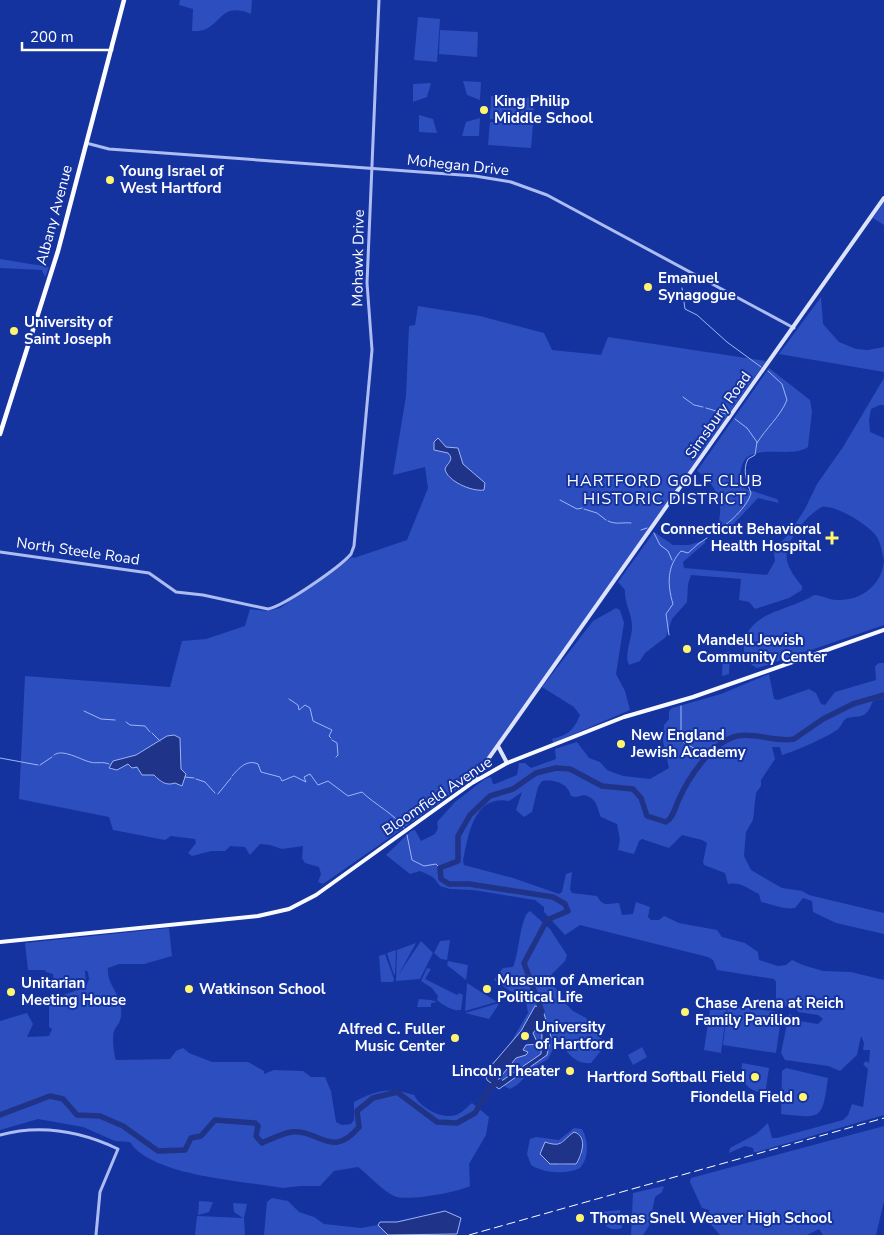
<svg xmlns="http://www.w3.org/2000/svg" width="884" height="1235" font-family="'Nunito Sans',sans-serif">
  <rect width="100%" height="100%" fill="#15339e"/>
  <g fill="#2d4ebe" fill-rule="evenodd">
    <path d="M180,0H252L251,14C222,2 222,23 204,30C201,31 195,31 192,31L193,9L179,5Z"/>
    <path d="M418,17L440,19L437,62L414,60Z"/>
    <path d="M440,30L478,32L477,57L439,54Z"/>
    <path d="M463,81L481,82L480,100L467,95Z"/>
    <path d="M431,83L427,97L413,102V84Z"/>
    <path d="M491,96L534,98L533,121L490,119Z"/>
    <path d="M419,115L433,119L437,133L419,132Z"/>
    <path d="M480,118L479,136H462L466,122Z"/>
    <path d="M490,122L533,125L531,148L488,145Z"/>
    <path d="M884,202V225L873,218Z"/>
    <path d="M0,259L49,267L45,277L42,270L0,268Z"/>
    <path d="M821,297L823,324L839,342L856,349L868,350L884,347V372L779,354Z"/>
    <path d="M418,306L480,316L544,333L552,350L601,355L608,337L766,361L477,773L438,804L323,884L318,882L321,874L319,867L305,863L302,858L303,846L282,849L270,845L260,844L250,855L245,847L230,846L225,851H211L192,856L188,853L196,843L195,839L171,836L165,840L113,830L109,817L19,799L25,676L170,687L182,641L206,639L245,626L250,609L267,611L280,608L352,557L354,558L407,540L428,488L425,467L393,475L406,396L409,326L415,325Z"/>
    <path d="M769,368L810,400L812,411L808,447C792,458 765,445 746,458C739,467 738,480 746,489L777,499L779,503L758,498L727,531L721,533C718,525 719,522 720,514C722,495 711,481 697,471Z"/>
    <path d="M884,378V405H880L871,409L869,420L870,432L884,438V560C882,552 881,544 877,537C869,525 837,505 822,507C814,511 805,520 799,528C781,552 783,563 802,586V590L789,598L755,609L749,602L739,600L741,579L691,575L688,584L687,602L672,619L666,637L645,653L640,661L629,665C624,656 631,640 632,629C633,615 624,604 625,590L618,582L654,532L673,545H689L705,540V543L683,562L684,568L767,575L775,561L774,553L777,546L788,535L805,509L817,484L843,447Z"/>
    <path d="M884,561V625L767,665L757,668C748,663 743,658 744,647C746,611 790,611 814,595C822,595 829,600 837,600C861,601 882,585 884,561Z"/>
    <path d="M616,608L620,610L624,623L616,674L625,691L630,710L553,743L552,739C568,735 574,730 580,715L574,707L542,687L593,621Z"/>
    <path d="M730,651L729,674L722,676L723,653Z"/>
    <path d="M879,663H884V698L873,701C866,718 865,715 847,718C842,721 842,726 837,730C825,738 796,751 782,755L780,747H772L775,759L761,780V786L756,793L753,820L746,832L744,856L751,870L782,888L802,891L809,895L884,913V934L836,923L813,912L812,901L803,898L795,908C784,910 772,904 761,902L759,894C745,888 743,882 728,884L725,873L704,865L703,862L707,843L702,840L682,835L669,848L642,839L639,841L634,854L618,850L620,840L617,824L601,817C596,806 598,799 584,795L576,797L571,796C568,783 554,779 542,781L538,787L532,812L524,817L516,810L522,792L509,801C474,794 468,835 463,861L464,865L513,878L559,894L562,892L566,874L572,872L570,889L572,893L597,896C604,908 608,903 619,903L622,915L633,914L636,902L650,907L648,917L651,920H659L664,916L679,923L717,930L722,937L745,943L758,952L759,960L778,966L786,965L792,960L803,965L823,971L851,972L884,980V1115L757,1152H754L753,1148L745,1146L729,1153L730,1148L756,1134L768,1123L772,1138H777L843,1120L848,1115L852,1104L863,1107L868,1069L863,1064L866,1061L869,1063L870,1050H863L864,1043L861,1036L857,1055L840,1071L828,1066L785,1060L781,1053L789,1014L793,1015V1020L818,1024L823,1019L818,1015L798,1012L796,1008L776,1004V982L774,979L717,970L713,960L708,957L580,925L565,935L544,912V907L535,900L473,890L450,889L440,886L434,878L427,874L420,871L410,874L386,855L411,831L415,830L421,841L435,834L438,828L437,822L455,802L485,779L491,777L493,784H495L517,775L519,763H525L531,768L556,759L555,749L577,742L589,758L600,762L607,770L623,776L650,779L669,768L663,741L664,725L669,719V711L672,708L721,694L769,674L774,699L778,700L809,689L816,693L821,704L825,705L835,692L876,680L875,666Z"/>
    <path d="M530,911L550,929L567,955L565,961L549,977L548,982L561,993L564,1002L573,1011L586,1018L600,1038L606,1040L607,1043L591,1063C577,1065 565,1053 561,1040H558L548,1059L536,1066L517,1085L510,1089L483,1076L481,1072L505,1052L528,1013L525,995L510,991L494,980L503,968L513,967C519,955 520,916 530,911Z"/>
    <path d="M169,928L172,956L144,964H119L108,968C106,983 120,993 121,1008C122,1019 120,1022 115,1029C111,1035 114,1054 116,1060L170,1059L176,1051L183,1048L189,1053L212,1062H248L264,1071V1074L274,1070L303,1071L311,1077H325L331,1091L336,1122L342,1125L351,1124L354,1120V1102C377,1090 388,1087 414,1095C420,1107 441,1120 456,1115C462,1113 467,1107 472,1103L489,1117L486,1135L469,1164L470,1186C459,1192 406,1202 394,1196C380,1189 370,1176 358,1167L334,1171L320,1186H300L283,1188C244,1181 151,1176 130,1142L115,1141L83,1127L38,1119L0,1130V1021L27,1013L33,1024L27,1037L49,1036L52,1029L49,1027V1000L86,987L89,979L88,972L85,970L86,986L54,989L53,974L46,972L45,970H28L25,943Z"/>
    <path d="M450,940L447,960L441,959L434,953L440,941Z"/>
    <path d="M421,941L433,953L420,979L396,981L397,950L416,943L399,974Z"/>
    <path d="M396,950L395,974L394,975L387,953Z"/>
    <path d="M385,954L394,979L393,982H381L379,956Z"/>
    <path d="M448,961L468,965L466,980L447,965Z"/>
    <path d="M427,968L431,969L425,979L457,995L459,993L463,995L461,1010C452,1011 444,1006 437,1000L438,996L432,988L421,981Z"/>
    <path d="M467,983L497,1002H496L465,1011Z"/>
    <path d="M419,999L431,1000L437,1002L431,1003V1007H417Z"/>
    <path d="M711,1003L727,1006L721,1053L704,1050Z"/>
    <path d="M499,1004L489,1019L465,1013L499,1003Z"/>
    <path d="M728,1005L778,1012L777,1017L781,1018L776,1053L723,1045Z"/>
    <path d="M642,1047L647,1057L633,1065L628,1055Z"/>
    <path d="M742,1063L769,1068L765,1094C746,1089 740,1083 742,1063Z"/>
    <path d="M786,1068L828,1078C822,1119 823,1119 781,1114L782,1071Z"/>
    <path d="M884,1126V1201L876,1235H823L819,1229L807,1235H720L706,1219V1216L710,1215L709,1210L702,1208L690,1182L691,1178Z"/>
    <path d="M574,1128L582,1129C589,1141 589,1158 580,1168C566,1175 543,1173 531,1165L527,1154L530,1139L536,1137L559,1140ZM575,1132L582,1155L576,1164L559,1165L544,1157L547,1142C561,1150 565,1137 575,1132Z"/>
    <path d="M664,1186L662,1192L655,1197L649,1226L643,1235H631L633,1193Z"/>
    <path d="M272,1198L288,1201L299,1212L314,1217L324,1224L361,1228L378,1225L388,1235H264L267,1202Z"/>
    <path d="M199,1201L213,1202L209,1212L198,1215Z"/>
    <path d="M233,1203L247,1204L244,1218L245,1235H195L197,1216L243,1218L234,1212Z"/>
    <path d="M620,1210L622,1228C609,1232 602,1226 602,1212Z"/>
  </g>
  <g fill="#1f3488" stroke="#9fb4f6" fill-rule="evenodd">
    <path d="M438,438L446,447L458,448L463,464L485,483L484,490C472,492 447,481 445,469C447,463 455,460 448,453L434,450V442Z"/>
    <path d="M174,735L180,738L181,769L186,774L182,786L175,783C166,786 161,782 154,775H142L137,767L132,768L128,764L117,770L109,768L113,761L136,755L167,736Z"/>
    <path d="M535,1006L542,1007L551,1037L547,1055L499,1089L487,1080L485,1073L521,1031ZM538,1027L542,1035L541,1054L500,1082L498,1080L516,1058L526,1055L528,1052L523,1050L526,1045L538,1044L533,1033Z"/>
    <path d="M574,1132C588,1136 582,1155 576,1164H550L540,1154L545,1142C563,1148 561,1141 574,1132Z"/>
    <path d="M445,1211L461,1218L457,1234L388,1235L378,1225L380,1222H397Z"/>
  </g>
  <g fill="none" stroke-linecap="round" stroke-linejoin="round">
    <g stroke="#9fb4f6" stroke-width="1">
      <path d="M682,288L685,309L697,315L727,342L761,367"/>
      <path d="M683,397L694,405L703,407"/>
      <path d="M706,408L726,414"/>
      <path d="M757,443C766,428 780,417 787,400L782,384L768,371"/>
      <path d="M560,500L577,509L582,508"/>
      <path d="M584,509L597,513L606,520"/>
      <path d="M608,521C616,525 623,522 631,523"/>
      <path d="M641,530L647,528"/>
      <path d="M716,531C727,526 748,506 751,493C747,483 742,470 748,459L755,455L757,442L747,428L735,419"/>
      <path d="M654,533L660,545L668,551L672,560"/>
      <path d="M669,635L666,614L673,604C667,584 667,566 681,551L688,553L698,544L707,538"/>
      <path d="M289,699L298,705L299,710L305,705L310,708L313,721L332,730L329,736L331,738"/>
      <path d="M681,706V735L684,743L707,755"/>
      <path d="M84,711L101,719L115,720"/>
      <path d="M126,722L130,725L145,726L150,732"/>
      <path d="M152,733L160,741"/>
      <path d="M332,740L337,743L338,755L336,757"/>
      <path d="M54,755C62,748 81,760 90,762C96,764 102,761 109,764"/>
      <path d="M0,758L38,765"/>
      <path d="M40,765L52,757"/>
      <path d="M232,776C239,768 247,759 258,764L261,772L280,777L282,781L294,776L306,782L304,777L310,774L318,785L328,781L348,796L362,792C374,804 396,815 404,828"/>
      <path d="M185,777L194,778"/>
      <path d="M196,779L205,782L215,793"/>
      <path d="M218,794L231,778"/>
      <path d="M407,835L412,860L424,866L436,864L440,868"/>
    </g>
    <g stroke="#1f3488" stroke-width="5.5">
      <path d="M542,1012L524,963L547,920L568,911L565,904L553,897L469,884H449L441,879L440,868L458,861V836L470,815L490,796L513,789L536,773L556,768L570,769L602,786L633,789L641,798L647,816L666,822C674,817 675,807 679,799C689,777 712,742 737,736C756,732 776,743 794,739L823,719L853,704L884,695"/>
      <path d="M0,1115L50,1096L63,1099L77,1115L100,1116L123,1126L158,1151L185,1150L191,1138L201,1136L215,1120L255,1123L258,1126L256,1136L262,1143C271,1139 281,1134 291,1132C319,1129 332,1160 359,1127L357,1111L373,1098L397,1092L437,1122L457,1123L475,1113L491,1086L500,1082"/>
    </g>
    <g stroke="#adbdf3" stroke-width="3">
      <path d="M86,143L109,149L475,176L511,182L547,195L794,328"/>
      <path d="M0,552L149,573L176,592L203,595L268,609C284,606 340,567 351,554L354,546L372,350L367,283L379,0"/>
      <path d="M0,1135C41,1124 80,1131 118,1149L100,1192L96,1235"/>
    </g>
    <g stroke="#dde3fd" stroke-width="4">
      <path d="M498,746L507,763"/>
      <path d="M472,782L884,198"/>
    </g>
    <path stroke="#f9faff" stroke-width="4" d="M0,942L258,916L289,909L316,895L472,783L507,763L624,717L693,697L884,630"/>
    <path stroke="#fcfcff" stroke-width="4.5" d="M0,434L58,251L124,0"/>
    <path stroke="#fff" stroke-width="1" stroke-dasharray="9 4" stroke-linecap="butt" d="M469,1235L884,1118"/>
  </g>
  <g fill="#fff56f" stroke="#15339e" stroke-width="2">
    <circle cx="484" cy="110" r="5"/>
    <circle cx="110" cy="180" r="5"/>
    <circle cx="648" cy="287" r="5"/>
    <circle cx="14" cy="331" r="5"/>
    <path d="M829.5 530.5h5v5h5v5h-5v5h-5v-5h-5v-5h5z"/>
    <circle cx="687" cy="649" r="5"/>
    <circle cx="621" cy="744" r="5"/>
    <circle cx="189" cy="989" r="5"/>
    <circle cx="487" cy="989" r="5"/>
    <circle cx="11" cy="992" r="5"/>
    <circle cx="685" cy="1012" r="5"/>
    <circle cx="525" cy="1036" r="5"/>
    <circle cx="455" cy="1038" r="5"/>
    <circle cx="570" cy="1071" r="5"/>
    <circle cx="755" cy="1077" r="5"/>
    <circle cx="803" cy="1097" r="5"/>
    <circle cx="580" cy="1218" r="5"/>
  </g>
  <g text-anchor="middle" stroke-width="4" stroke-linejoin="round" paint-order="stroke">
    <g font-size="15" font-weight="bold" fill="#fff" stroke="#15339e" text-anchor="start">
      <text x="494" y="106">King Philip<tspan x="494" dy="17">Middle School</tspan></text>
      <text x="120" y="176">Young Israel of<tspan x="120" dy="17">West Hartford</tspan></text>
      <text x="658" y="283">Emanuel<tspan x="658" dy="17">Synagogue</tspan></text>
      <text x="24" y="327">University of<tspan x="24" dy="17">Saint Joseph</tspan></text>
      <text x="821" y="534" text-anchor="end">Connecticut Behavioral<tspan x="821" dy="17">Health Hospital</tspan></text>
      <text x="697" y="645">Mandell Jewish<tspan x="697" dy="17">Community Center</tspan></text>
      <text x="631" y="740">New England<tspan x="631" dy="17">Jewish Academy</tspan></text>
      <text x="497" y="985">Museum of American<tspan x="497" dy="17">Political Life</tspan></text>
      <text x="21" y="988">Unitarian<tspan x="21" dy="17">Meeting House</tspan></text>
      <text x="199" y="994">Watkinson School</text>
      <text x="695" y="1008">Chase Arena at Reich<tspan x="695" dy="17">Family Pavilion</tspan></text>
      <text x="535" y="1032">University<tspan x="535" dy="17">of Hartford</tspan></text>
      <text x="445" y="1034" text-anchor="end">Alfred C. Fuller<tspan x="445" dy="17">Music Center</tspan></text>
      <text x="560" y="1076" text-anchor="end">Lincoln Theater</text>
      <text x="745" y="1082" text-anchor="end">Hartford Softball Field</text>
      <text x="793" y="1102" text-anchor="end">Fiondella Field</text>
      <text x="590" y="1223">Thomas Snell Weaver High School</text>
    </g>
    <g font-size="15" fill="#fff" stroke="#15339e">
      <text transform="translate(458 165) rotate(6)" y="5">Mohegan Drive</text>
      <text transform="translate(54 215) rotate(-75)" y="5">Albany Avenue</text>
      <text transform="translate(358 258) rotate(-89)" y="5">Mohawk Drive</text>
      <text transform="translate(718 415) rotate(-55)" y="5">Simsbury Road</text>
      <text transform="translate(78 551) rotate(8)" y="5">North Steele Road</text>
      <text transform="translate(437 796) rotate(-34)" y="5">Bloomfield Avenue</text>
    </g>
    <g font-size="16" letter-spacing="1" fill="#fff" stroke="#15339e">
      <text x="665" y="486">HARTFORD GOLF CLUB<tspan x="665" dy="18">HISTORIC DISTRICT</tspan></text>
    </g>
  </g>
  <path d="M22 42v8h90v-8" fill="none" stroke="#ffffff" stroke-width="2.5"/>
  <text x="30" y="42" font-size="15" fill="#ffffff" stroke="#15339e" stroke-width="4" paint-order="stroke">200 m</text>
</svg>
